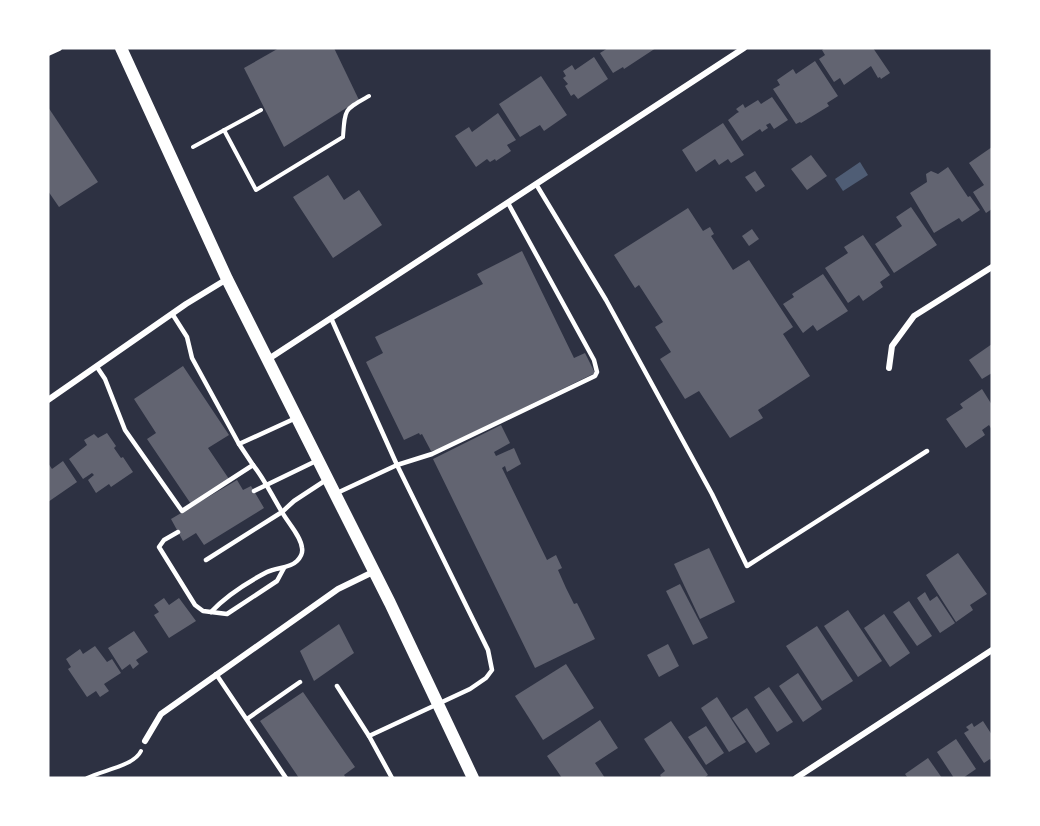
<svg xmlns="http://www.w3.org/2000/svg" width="1040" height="826" font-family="'Times New Roman',serif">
  <rect width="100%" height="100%" fill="#2d3142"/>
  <path fill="#4f5d75" d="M860,162L868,175L843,191L835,179Z"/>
  <g fill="#626471">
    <path d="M279,48H334L359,100L284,147L244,68Z"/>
    <path d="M608,48H656L624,69L623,67L613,73L600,53Z"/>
    <path d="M825,48H873L890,73L881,79L880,77L878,78L871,66L844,85L840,78L834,82L819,59L825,55L822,50Z"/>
    <path d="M594,57L608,79L578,99L574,94L571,96L565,86L568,84L563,78L566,76L563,71L572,65L575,70Z"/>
    <path d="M815,61L838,96L827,103L829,106L801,123L800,122L796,124L773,89L780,85L777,80L793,69L796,74Z"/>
    <path d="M541,76L567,115L544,131L540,125L520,137L499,104Z"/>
    <path d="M772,97L788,120L774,129L770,123L766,125L768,128L762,132L760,129L742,141L728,120L737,113L739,112L736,109L743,104L745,108L758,100L761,104Z"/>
    <path d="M48,107L98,182L59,207L48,191Z"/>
    <path d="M498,113L516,140L507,145L511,151L496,161L495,159L490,162L487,159L476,167L455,136L469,127L472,132Z"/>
    <path d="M723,123L744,155L731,163L728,159L719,165L715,159L696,172L682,150Z"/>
    <path d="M992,147V209L986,213L973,192L984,185L969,163Z"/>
    <path d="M811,155L827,176L807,190L791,169Z"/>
    <path d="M948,167L968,197L970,196L980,210L962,222L959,218L934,233L910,193L927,182L926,174L931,171L938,174Z"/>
    <path d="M755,171L765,186L756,192L745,177Z"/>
    <path d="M328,175L344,200L359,190L382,225L333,258L293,197Z"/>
    <path d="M911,207L937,245L894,273L875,244L902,226L896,217Z"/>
    <path d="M688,208L703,231L710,227L714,234L711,236L733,270L749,260L793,327L783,334L810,376L758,410L763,418L730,438L699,391L685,399L660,359L671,352L655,327L663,322L639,285L635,288L614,255Z"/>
    <path d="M752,229L759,239L749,246L742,236Z"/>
    <path d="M863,235L890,275L880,282L883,287L863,301L859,295L848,303L825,268L848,253L844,247Z"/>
    <path d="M522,251L574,358L585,353L595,373L437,450L431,451L422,434L420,435L419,433L404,440L366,362L383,353L375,337L483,284L477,274Z"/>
    <path d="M823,274L848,311L817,331L813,325L803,333L783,304L794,297L792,294Z"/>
    <path d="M992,344V373L982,379L969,360Z"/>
    <path d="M183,366L229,435L208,448L229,479L191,504L147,439L156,433L134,399Z"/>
    <path d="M982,389L992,405V430L989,425L982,430L985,435L966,448L946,419L963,408L960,404Z"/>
    <path d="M501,425L510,443L494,452L496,456L514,448L521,464L507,472L505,466L502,468L547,560L556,555L562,568L558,570L566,588L574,604L577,603L595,639L535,668L433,459Z"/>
    <path d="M107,433L116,446L114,448L121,458L123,457L133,472L111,487L109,484L96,493L88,480L94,475L92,473L83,479L69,459L87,445L84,440L94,434L98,438Z"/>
    <path d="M63,461L77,482L48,502V463L52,469Z"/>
    <path d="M237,480L243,490L251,486L264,508L204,545L196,533L183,541L171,519Z"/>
    <path d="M709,548L735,602L700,619L674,564Z"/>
    <path d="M958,553L987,594L970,605L973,610L956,622L926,575Z"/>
    <path d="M680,584L708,638L693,645L666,591Z"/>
    <path d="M925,592L930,601L937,596L955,623L940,633L917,598Z"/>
    <path d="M164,598L169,605L179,598L196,621L169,638L154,615L159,612L154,605Z"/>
    <path d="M909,601L932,636L917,646L893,612Z"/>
    <path d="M848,610L882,661L858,677L824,626Z"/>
    <path d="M884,614L910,653L890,667L864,628Z"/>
    <path d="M339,624L354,653L314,681L300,651Z"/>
    <path d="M817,626L853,681L822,701L786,646Z"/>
    <path d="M134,631L148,652L136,660L139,664L133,669L130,664L122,670L108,648Z"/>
    <path d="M668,644L679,666L659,677L647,655Z"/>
    <path d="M95,646L107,662L112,659L121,673L104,684L109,691L100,697L96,691L87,697L68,669L71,667L66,659L80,649L83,654Z"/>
    <path d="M566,664L594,708L543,740L515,696Z"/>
    <path d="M798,673L822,709L803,722L779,686Z"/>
    <path d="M769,687L793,722L777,732L754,697Z"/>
    <path d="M303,692L355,767L344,775L346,778H299L260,721Z"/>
    <path d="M717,697L746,742L729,752L701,708Z"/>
    <path d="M747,708L770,744L756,753L732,718Z"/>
    <path d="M600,720L618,748L595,763L605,778H562L547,756Z"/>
    <path d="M671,721L708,775L704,778H662L660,775L665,771L644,739Z"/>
    <path d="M983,721L992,735V762L990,759L984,763L964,733L969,730L966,727L972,723L974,727Z"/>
    <path d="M706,726L724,753L706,765L688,737Z"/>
    <path d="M956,739L976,769L963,778H954L937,752Z"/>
    <path d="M928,758L942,778H908L905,774Z"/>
  </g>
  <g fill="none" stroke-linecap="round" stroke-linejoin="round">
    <g stroke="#fff" stroke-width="4">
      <path d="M224,130L256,190L343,137C345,108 344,110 369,96"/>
      <path d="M193,147L261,110"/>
      <path d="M87,778C103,770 134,766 141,751"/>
    </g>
    <g stroke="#fff" stroke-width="4.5">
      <path d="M536,184L606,300L712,494L747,566L927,451"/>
      <path d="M173,315L187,337L192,358L239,444"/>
      <path d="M331,318L397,465L488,650L492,670L486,678L470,689L369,736L337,686"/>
      <path d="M97,367L105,379L125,430L182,511L253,465L239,444L296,418"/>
      <path d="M254,491L316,461"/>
      <path d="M337,493L397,465L432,454L595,376L597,372L594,360L508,203"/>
      <path d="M178,532L164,540L159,547L195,605L203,611L227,614L277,581L284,568"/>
      <path d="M206,560L282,512L294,501L326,480"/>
      <path d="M211,612C226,596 248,582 267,572C277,567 289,569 297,561C300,558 303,553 302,548C301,536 288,523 282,512C272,496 265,480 253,465"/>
      <path d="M216,674L286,778"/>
      <path d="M247,719L300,682"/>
      <path d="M369,736L392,778"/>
    </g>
    <g stroke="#fff" stroke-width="6">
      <path d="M48,53L59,48"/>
      <path d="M267,360L744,48"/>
      <path d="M889,368L892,346L914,316L992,267"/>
      <path d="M48,400L186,304L227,279"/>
      <path d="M145,741L161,714L338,589L373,572"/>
      <path d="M796,778L992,650"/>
    </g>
    <path stroke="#fff" stroke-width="12" d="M121,48L227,279L390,603L473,778"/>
  </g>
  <rect width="1040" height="826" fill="none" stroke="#ffffff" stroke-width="99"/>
</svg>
